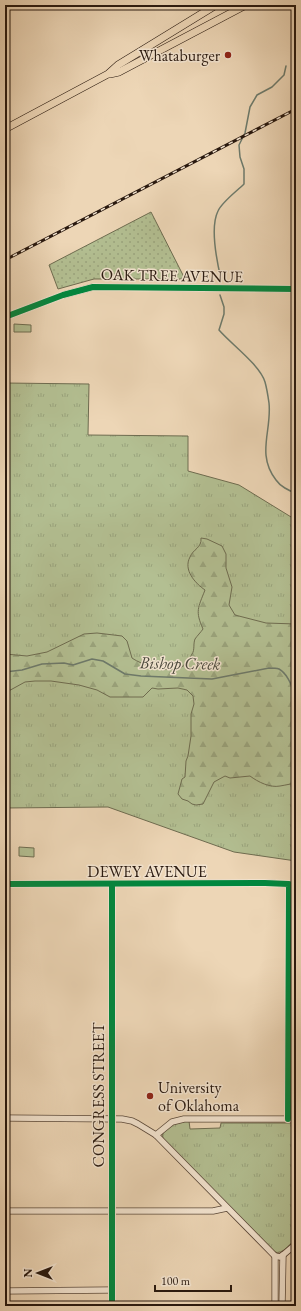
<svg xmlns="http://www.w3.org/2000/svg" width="301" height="1311" font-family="'EB Garamond',serif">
  <defs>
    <pattern id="grass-tufts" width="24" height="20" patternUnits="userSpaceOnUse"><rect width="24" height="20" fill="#b3bf92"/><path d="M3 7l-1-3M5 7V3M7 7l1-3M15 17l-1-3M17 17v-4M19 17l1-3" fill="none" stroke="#9aa47d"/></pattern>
    <pattern id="forest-firs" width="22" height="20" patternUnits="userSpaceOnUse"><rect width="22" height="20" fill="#b3bf92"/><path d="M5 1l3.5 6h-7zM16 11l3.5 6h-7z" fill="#9aa47d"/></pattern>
    <pattern id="park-dots" width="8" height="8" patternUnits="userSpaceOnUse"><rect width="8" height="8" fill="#b3bf92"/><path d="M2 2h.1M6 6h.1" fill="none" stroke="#9aa47d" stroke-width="1.8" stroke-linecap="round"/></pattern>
  </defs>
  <rect width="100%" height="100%" fill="#edd6b6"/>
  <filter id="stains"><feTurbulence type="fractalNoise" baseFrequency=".005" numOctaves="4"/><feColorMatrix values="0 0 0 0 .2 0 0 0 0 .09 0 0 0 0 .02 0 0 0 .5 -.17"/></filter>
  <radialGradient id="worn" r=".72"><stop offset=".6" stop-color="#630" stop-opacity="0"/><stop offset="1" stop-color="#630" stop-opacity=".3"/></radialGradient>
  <g fill="url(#grass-tufts)" stroke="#6e6c50">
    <path d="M5,383L89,384L88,435L188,436V471L239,485L296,520V861L234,852L108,807L5,808Z"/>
    <path d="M189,1121L190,1129L220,1128L221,1123H296V1238C290,1244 283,1255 274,1252L165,1141L162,1136C165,1125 179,1122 189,1121Z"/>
  </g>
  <path fill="url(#forest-firs)" stroke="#6e6c50" d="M201,538L207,539L222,546L226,554V568L232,587L229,605L235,615L266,623L296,624V783C290,784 286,785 280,786C270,788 258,782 250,776L230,778L225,776L214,782L203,804L196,805L192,804L188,801L182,799L178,794L182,779L185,777L186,761L188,756L191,736V714L194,704L193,696L187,690L178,688L158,689L152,688L143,697H110L97,690L79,685L51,681H35L25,682L5,693V654L27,656L47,652L84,634L97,633L122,636L127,641L132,658C142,665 167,673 180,668C184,666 190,658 192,654C195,650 193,644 195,639C197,636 201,632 203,629C195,611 198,608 205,590C195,583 183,570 190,557C193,549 202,548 201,538Z"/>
  <path fill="url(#park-dots)" stroke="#6e6c50" d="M151,212L185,279H94L58,289L49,265Z"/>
  <g fill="#b3bf92" stroke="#6e6c50">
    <path d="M14,324L31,325V332H14Z"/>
    <path d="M19,847L34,848V857L19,856Z"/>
  </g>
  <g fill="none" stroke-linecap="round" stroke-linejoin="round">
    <g stroke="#6d7a6b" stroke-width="1.5">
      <path d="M221,279C217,262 210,227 218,211C222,202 237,191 244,184V169L240,157L239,145L245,133L250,107L257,95L272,87L284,75L286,66"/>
      <path d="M220,295L224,307V314L219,330C231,344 260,365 265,382C267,389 268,396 269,403C272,431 256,454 276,480C280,486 289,491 296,493"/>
      <path d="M5,672L22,670L42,664L64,663L73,665L92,659L103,661L125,674L141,676L212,679L269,668C272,668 276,668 279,669C288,674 292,687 296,696"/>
    </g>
    <g stroke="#5a4839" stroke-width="7">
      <g id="minor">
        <path d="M5,317L63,295L93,287L296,289"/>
        <path d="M5,884L265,883L289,884L288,1119"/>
        <path d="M289,1004H296"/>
        <path d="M5,1118L122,1119L132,1121L138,1124L156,1135L275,1256L280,1257L283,1255L296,1244"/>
        <path d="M156,1135L172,1122L184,1119H296"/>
        <path d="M5,1211H213L227,1208"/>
        <path d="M5,1291L111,1290"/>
        <path d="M112,1306V884"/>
        <path d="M275,1306V1256"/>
        <path d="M282,1306L283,1255"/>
      </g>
    </g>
    <g stroke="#29190f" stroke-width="8">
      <g id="major">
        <path d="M110,74L119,72L246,5"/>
        <path d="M5,129L108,74L118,65L154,43L216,5"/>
      </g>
    </g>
    <use href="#minor" stroke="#f3e4d0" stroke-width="5.5"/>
    <use href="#major" stroke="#edd6b6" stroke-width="7"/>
    <g stroke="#29190f" stroke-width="3">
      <path id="rail" d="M5,260L296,109"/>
    </g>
    <use href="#rail" stroke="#f3e4d0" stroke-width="1.5" stroke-dasharray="4.5" stroke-linecap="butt"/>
    <g stroke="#f3e4d0" stroke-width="8">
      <g id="cycleway">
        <path d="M5,317L63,295L93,287L296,289"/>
        <path d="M5,884L265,883L289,884L288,1119"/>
        <path d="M112,1306V884"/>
      </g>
    </g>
    <use href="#cycleway" stroke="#00873e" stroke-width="6"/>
  </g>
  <g fill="#8f2418" stroke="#f3e4d0" stroke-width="1.5">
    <circle cx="228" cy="55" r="4"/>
    <circle cx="150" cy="1096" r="4"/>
  </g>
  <g text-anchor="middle" stroke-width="3" stroke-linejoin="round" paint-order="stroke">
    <g font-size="16" fill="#29190f" stroke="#f3e4d0" text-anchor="end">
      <text x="220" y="61">Whataburger</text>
      <text x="158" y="1093" text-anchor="start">University<tspan x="158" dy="18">of Oklahoma</tspan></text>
    </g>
    <g font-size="16" fill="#29190f" stroke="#f3e4d0">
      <text transform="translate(172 275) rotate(1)" y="6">OAK TREE AVENUE</text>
      <text x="147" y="877">DEWEY AVENUE</text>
      <text transform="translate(98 1095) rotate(-90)" y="6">CONGRESS STREET</text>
    </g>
    <g font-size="17" font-style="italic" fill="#4b493d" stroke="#f3e4d0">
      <text transform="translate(180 663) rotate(1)" y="6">Bishop Creek</text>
    </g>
  </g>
  <rect width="301" height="1311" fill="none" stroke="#edd6b6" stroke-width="20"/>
  <rect x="6" y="6" width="289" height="1299" fill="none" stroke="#29190f" stroke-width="2"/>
  <rect x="10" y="10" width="281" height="1291" fill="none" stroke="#29190f"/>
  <g transform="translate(38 1273) rotate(270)" stroke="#f3e4d0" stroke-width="3" paint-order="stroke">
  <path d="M0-3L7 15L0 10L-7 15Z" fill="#29190f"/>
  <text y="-6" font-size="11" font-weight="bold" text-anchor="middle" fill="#29190f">N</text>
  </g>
  <path d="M155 1285v6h76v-6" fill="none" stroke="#29190f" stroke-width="2"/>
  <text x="161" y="1285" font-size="12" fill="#29190f" stroke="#f3e4d0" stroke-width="3" paint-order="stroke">100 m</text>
  <rect width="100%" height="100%" filter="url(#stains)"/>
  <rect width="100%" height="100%" fill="url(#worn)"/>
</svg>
